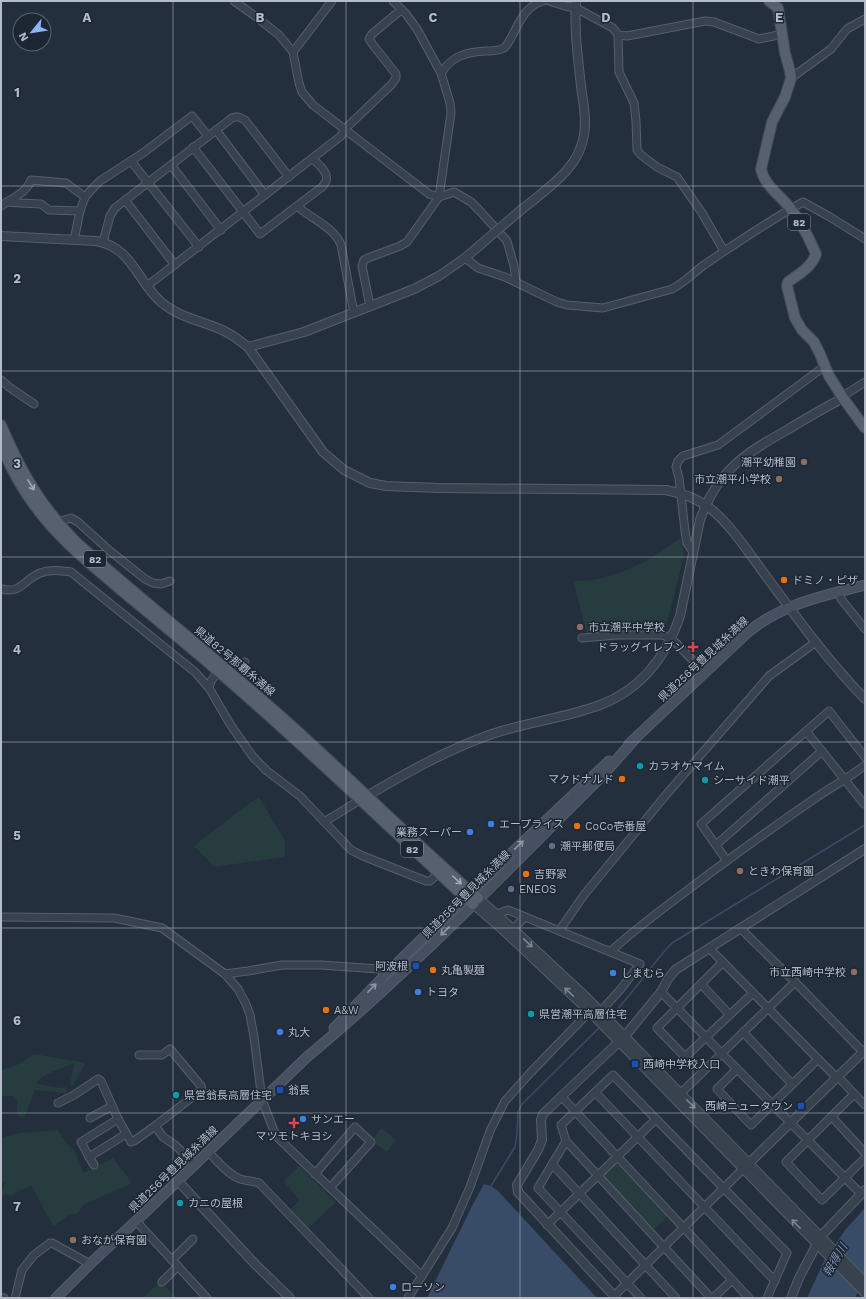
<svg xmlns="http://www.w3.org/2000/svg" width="866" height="1299" font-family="'Work Sans','Noto Sans JP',sans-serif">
  <rect width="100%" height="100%" fill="#242f3e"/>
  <g fill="#263c3f">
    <path d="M679,539H682L684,556L667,623L665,627L626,628L587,633L573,581C611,582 649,562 679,539Z"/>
    <path d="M259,797L285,841V857L214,867L194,846L248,804Z"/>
    <path d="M34,1054L85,1063L77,1079L72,1086L70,1085L74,1063C61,1069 47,1072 36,1082L37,1084L60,1088L66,1087L67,1092L64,1093L35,1090L24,1118L17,1115V1100L14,1096H1V1070L15,1066Z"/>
    <path d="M381,1128L396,1140L387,1152L372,1141Z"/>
    <path d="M57,1130L70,1147L74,1150L84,1173L113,1158L132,1183L83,1205L78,1213L70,1215L53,1226L31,1185L12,1195L5,1194L1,1196V1192L6,1183L1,1180V1138L20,1133Z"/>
    <path d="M617,1160L669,1215L653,1230L601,1176Z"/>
    <path d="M299,1166L336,1202L307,1229L289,1211L300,1200L284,1182Z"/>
    <path d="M160,1282L177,1298H143Z"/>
  </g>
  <g fill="#394c67">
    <path d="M484,1184L491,1186L498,1191L597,1298H427L472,1206Z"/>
    <path d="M865,1208V1276L855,1298H807L825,1259L846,1229Z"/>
  </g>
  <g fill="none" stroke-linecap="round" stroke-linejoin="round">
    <g stroke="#394c67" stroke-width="1.5">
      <path d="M610,1017C633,994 650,966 672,943L865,825"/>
      <path d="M491,1186L515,1147L517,1134L518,1112L522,1104L601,1026"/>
    </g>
    <g stroke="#565f6c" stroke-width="9">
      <g id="minor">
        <path d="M234,1L255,16L279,35L293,52L299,83L302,92L313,105L429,194L439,197L454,192L471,202L479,210L507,241L514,266L516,282"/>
        <path d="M549,1L565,6L576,8L613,28L618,35L619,72L634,103L636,121L637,150L641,155L657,167L677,177L702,213L724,251"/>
        <path d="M618,35L627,36L705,21L714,22L759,39L783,34"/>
        <path d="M293,52L332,1"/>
        <path d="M441,73C452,56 466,52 486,51C491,51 499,51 504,48C507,46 509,41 511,38C519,23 525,6 543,1"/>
        <path d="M791,78L831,49L847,29L865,19"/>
        <path d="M216,130L265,195"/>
        <path d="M193,147L260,234L322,187C324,185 325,183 326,181C329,173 318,163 312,159"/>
        <path d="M131,161L199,247"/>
        <path d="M171,165L221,230"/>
        <path d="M125,200L175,265"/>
        <path d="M7,202C17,196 27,191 31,180L66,183L85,197"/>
        <path d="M1,206L7,202L20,203L41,204L49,210L80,211"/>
        <path d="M298,206L302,210C315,220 335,229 341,245L354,313"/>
        <path d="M74,240L80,211L85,197L92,189L100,181L143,153L192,116L208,136"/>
        <path d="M103,242L110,216L115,208L232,118C237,116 240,117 245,120L289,177"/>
        <path d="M465,258L478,268L505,277L557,302L567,305L603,308L672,289C684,283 693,273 704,265C736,243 769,221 803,202L830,217L865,239"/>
        <path d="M147,286L341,136L344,130L392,84L396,78V74L373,45L369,39L372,34L401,10"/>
        <path d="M370,306L362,266L364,260L368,258L400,246L407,242L439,197L451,113L450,103L441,73L417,29L406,14L393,1"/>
        <path d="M1,380L9,387L34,404"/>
        <path d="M843,398L846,394L865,382"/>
        <path d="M56,526L61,521L71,518L78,522L110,551L145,579L153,583L161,584L170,581"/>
        <path d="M693,552L687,543L685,531L679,478L676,467L678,461L683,456L718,445L825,366"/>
        <path d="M1,589C22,594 23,580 40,573C50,569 60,570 71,572L195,672L209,688L230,724L253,757L267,771L300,796L351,850L363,856L426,881H430L441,871"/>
        <path d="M839,592L841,599L865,629"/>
        <path d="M582,638L617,635H663L671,639L676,643L705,673"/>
        <path d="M230,678L245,662"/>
        <path d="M209,688L211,681L221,668"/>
        <path d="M806,731L822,751"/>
        <path d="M324,822L360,800"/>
        <path d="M716,845L822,751L864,804L865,803"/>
        <path d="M727,861L701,824L829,711L865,757"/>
        <path d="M497,914L508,910L640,964L620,990L600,1012"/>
        <path d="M1,917L114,918L162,928L225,974L238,989L246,1004L250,1015L254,1037L262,1100L276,1136L422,1276"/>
        <path d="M740,928L795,982L865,1054"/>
        <path d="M513,929L525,917"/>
        <path d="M559,931L584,895L665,796L769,676L816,642"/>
        <path d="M709,948L818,1059L833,1074L838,1077L865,1105"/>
        <path d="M610,952C635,929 662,909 689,889C730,858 772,828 814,799C831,787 849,778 865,765"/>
        <path d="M723,962L657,1028L685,1057L753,993"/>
        <path d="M225,974L248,971L282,965H321L379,969L386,974"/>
        <path d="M701,984L729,1014"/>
        <path d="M661,992L861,1194"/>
        <path d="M743,1032L792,1084"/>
        <path d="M139,1055H162L170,1049L201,1086L202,1090L200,1091L155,1126"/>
        <path d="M737,1069L717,1089L751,1125L818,1059"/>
        <path d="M595,1092L775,1281"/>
        <path d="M680,1094L795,982"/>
        <path d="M854,1094L786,1162L822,1200L865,1158"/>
        <path d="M561,1096L749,1298"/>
        <path d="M58,1103L74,1095L98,1079L101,1081L118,1119L131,1142L134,1141L155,1126L163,1137L175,1145L195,1164"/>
        <path d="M832,1117L865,1153"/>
        <path d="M90,1118L112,1106"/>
        <path d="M118,1119L81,1142L89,1157L126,1134"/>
        <path d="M566,1141L711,1298"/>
        <path d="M208,1152C218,1161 227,1174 240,1179C247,1181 253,1181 259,1183L369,1298"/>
        <path d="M89,1157L94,1165"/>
        <path d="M552,1164L676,1298"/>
        <path d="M315,1174L355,1127L371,1142L330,1188"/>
        <path d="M136,1221L207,1298"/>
        <path d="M547,1225L656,1119"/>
        <path d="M172,1260L193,1239"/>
        <path d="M162,1282L178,1266"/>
        <path d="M614,1296L743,1169"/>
        <path d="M1,1297L4,1298"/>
        <path d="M15,1298L22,1270L34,1255L50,1243H52L90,1264"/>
        <path d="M408,1298L452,1228L470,1187L490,1131L505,1101L531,1072L593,1008"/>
        <path d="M641,1298L538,1188L566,1141L561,1125L613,1075L787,1253L767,1298"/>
        <path d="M713,1298L732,1280"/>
      </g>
    </g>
    <g stroke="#565f6c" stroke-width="10">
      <g id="tertiary">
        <path d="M521,210C537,197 554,185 567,170C576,160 582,147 584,135C587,119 583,102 581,86C578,58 574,30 576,1"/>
        <path d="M1,236L96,241C132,247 137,281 161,302C178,317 202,321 222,330C232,334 240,341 248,347L323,452L344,470L370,483L386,486L439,488L666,490C684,494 697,498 712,510C731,525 751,556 766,576C797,618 828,661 865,699"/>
        <path d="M248,347L304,332L414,289L439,276L465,258L494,233"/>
        <path d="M362,799C404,774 446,750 492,734C527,722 565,718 600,705C642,689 666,657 680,616L700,520C717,471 744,454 787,430C805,419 824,408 843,398"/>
        <path d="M478,898L513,929L586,997L865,1282"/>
        <path d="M473,904L502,929L589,1011L865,1293"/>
        <path d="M745,1167L865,1050"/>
        <path d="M178,1181L255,1264L290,1298"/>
        <path d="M616,1298L518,1192L517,1185L538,1150L542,1140L541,1120L543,1114L625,1036L661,992L668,979L675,970L865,849"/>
        <path d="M791,1298L799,1278L821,1236L865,1190"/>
      </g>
    </g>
    <g stroke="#565f6c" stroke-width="11">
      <g id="secondary">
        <path d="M629,744L746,634C780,604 823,596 865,585"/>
        <path d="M334,1028L386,974L465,897L609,761"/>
        <path d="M56,1298L90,1264L136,1221L307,1057C412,970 506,871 603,775L634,740"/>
      </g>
    </g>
    <g stroke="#414a57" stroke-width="12">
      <g id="primary">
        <path d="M769,1L778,8L785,53L790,71L791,78L785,97L772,122L761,169C764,185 780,195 790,208C800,220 810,240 816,254C812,267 799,274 788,282L787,286L795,318L802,330L814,342L820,354L829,376L843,398L865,428"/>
        <path d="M1,425C21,472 41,507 77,543C145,603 217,659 285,720C350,778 412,841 478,898"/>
        <path d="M1,444C29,517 76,552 133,600C167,628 201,656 234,685C311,752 384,822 458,891L473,904"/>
      </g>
    </g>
    <use href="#minor" stroke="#38414e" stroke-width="7"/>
    <use href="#tertiary" stroke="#38414e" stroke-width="8"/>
    <use href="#secondary" stroke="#465061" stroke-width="9"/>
    <use href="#primary" stroke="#56606e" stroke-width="10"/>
    <g stroke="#565f6c" stroke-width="10" stroke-linecap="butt">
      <path id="tertiary-bridge" d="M494,233L521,210"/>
    </g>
    <use href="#tertiary-bridge" stroke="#38414e" stroke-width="8"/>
  </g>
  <defs><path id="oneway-shaft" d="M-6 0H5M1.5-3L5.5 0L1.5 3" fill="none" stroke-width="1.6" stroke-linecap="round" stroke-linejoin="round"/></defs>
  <g stroke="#a1aab7">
    <use href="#oneway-shaft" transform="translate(31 485) rotate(58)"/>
    <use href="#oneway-shaft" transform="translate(457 880) rotate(42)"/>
  </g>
  <g stroke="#8e96a5">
    <use href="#oneway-shaft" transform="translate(519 845) rotate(-44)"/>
    <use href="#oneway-shaft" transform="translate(445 931) rotate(136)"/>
    <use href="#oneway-shaft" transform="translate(372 988) rotate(-46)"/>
  </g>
  <g stroke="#7c8592">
    <use href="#oneway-shaft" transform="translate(528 943) rotate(43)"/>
    <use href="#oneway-shaft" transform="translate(569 992) rotate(-136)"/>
    <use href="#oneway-shaft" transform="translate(691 1104) rotate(45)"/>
    <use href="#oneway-shaft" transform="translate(796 1224) rotate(-135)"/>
  </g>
  <path fill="none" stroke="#b4bcc9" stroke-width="1" stroke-opacity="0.55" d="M173,1V1298M346,1V1298M520,1V1298M693,1V1298M1,186H865M1,371H865M1,557H865M1,742H865M1,928H865M1,1113H865"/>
  <g fill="#8d6e63" stroke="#1d2633" stroke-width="1.5">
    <circle cx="804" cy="462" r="4"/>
    <circle cx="779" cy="479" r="4"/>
    <circle cx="580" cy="627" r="4"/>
    <circle cx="740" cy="871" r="4"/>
    <circle cx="854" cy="972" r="4"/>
    <circle cx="73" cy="1240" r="4"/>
  </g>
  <g fill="#e8710a" stroke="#1d2633" stroke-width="1.5">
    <circle cx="784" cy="580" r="4"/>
    <circle cx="622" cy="779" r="4"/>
    <circle cx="577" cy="826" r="4"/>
    <circle cx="526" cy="874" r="4"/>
    <circle cx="433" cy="970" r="4"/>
    <circle cx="326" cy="1010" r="4"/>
  </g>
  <g fill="#e0444e" stroke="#1d2633" stroke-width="1.5">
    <path d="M691 641h4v4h4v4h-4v4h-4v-4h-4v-4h4z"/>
    <path d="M292 1117h4v4h4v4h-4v4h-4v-4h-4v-4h4z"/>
  </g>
  <g fill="#0f9aa8" stroke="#1d2633" stroke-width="1.5">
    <circle cx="640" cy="766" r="4"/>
    <circle cx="705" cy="780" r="4"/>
    <circle cx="531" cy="1014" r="4"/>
    <circle cx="176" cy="1095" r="4"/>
    <circle cx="180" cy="1203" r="4"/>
  </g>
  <g fill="#3f7fe0" stroke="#1d2633" stroke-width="1.5">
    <circle cx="491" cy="824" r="4"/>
    <circle cx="470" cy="832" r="4"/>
    <circle cx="613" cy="973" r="4"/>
    <circle cx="418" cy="992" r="4"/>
    <circle cx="280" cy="1032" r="4"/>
    <circle cx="303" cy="1119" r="4"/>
    <circle cx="393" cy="1287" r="4"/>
  </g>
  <g fill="#5c6f8a" stroke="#1d2633" stroke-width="1.5">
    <circle cx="552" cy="846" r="4"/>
    <circle cx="511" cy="889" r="4"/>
  </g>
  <g fill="#1a4fb4" stroke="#1d2633" stroke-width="1.5">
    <rect x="412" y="962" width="8" height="8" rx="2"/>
    <rect x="631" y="1060" width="8" height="8" rx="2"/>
    <rect x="276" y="1086" width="8" height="8" rx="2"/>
    <rect x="797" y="1102" width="8" height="8" rx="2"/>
  </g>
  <g text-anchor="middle" stroke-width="3" stroke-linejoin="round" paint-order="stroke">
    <g fill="#1d2633" stroke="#878f9c" stroke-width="1">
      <rect x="788" y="214" width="22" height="16" rx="3"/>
      <rect x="84" y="551" width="22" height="16" rx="3"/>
      <rect x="401" y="841" width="22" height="16" rx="3"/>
    </g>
    <g font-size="10" font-weight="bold" fill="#b4bcc9">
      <text x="799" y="226">82</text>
      <text x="95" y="563">82</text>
      <text x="412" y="853">82</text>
    </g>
    <g font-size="11" fill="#b4bcc9" stroke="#1d2633" text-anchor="start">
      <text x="796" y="466" text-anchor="end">潮平幼稚園</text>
      <text x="771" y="483" text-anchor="end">市立潮平小学校</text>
      <text x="792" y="584">ドミノ・ピザ</text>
      <text x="588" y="631">市立潮平中学校</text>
      <text x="685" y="651" text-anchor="end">ドラッグイレブン</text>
      <text x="648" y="770">カラオケマイム</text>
      <text x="614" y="783" text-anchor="end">マクドナルド</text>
      <text x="713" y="784">シーサイド潮平</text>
      <text x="499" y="828">エープライス</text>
      <text x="585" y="830">CoCo壱番屋</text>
      <text x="462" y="836" text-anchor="end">業務スーパー</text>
      <text x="560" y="850">潮平郵便局</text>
      <text x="748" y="875">ときわ保育園</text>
      <text x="534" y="878">吉野家</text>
      <text x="519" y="893">ENEOS</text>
      <text x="408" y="970" text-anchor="end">阿波根</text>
      <text x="441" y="974">丸亀製麺</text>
      <text x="846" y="976" text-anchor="end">市立西崎中学校</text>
      <text x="621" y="977">しまむら</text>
      <text x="426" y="996">トヨタ</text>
      <text x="334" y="1014">A&amp;W</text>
      <text x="539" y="1018">県営潮平高層住宅</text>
      <text x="288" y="1036">丸大</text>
      <text x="643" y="1068">西崎中学校入口</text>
      <text x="288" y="1094">翁長</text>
      <text x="184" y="1099">県営翁長高層住宅</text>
      <text x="793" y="1110" text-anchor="end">西崎ニュータウン</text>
      <text x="311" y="1123">サンエー</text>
      <text x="294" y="1140" text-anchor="middle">マツモトキヨシ</text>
      <text x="188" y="1207">カニの屋根</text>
      <text x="81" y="1244">おなが保育園</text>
      <text x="401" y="1291">ローソン</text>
    </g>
    <g font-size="11" fill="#b4bcc9" stroke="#1d2633">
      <text transform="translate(703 659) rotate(-43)" y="4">県道256号豊見城糸満線</text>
      <text transform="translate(235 661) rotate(40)" y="4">県道82号那覇糸満線</text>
      <text transform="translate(466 894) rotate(-45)" y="4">県道256号豊見城糸満線</text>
      <text transform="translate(173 1169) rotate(-44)" y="4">県道256号豊見城糸満線</text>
    </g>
    <g font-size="12" font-style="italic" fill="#7c92b1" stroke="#1d2633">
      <text transform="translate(835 1260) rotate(-59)" y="4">報得川</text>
    </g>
  </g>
  <g font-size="13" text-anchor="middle" font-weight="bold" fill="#b4bcc9" stroke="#1d2633" stroke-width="3" stroke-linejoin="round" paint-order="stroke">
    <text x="87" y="22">A</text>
    <text x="260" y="22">B</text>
    <text x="433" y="22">C</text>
    <text x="606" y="22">D</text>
    <text x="779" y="22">E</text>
    <text x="17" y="97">1</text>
    <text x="17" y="283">2</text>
    <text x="17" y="468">3</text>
    <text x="17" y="654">4</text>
    <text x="17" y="840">5</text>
    <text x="17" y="1025">6</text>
    <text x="17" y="1211">7</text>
  </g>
  <rect width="866" height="1299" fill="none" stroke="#b4bcc9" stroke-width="4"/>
  <g transform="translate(32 32) rotate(240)"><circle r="19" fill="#1d2633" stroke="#59626f"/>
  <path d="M0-3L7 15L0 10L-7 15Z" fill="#8ab4f8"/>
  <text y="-6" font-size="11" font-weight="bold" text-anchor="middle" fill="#b4bcc9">N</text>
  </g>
</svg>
